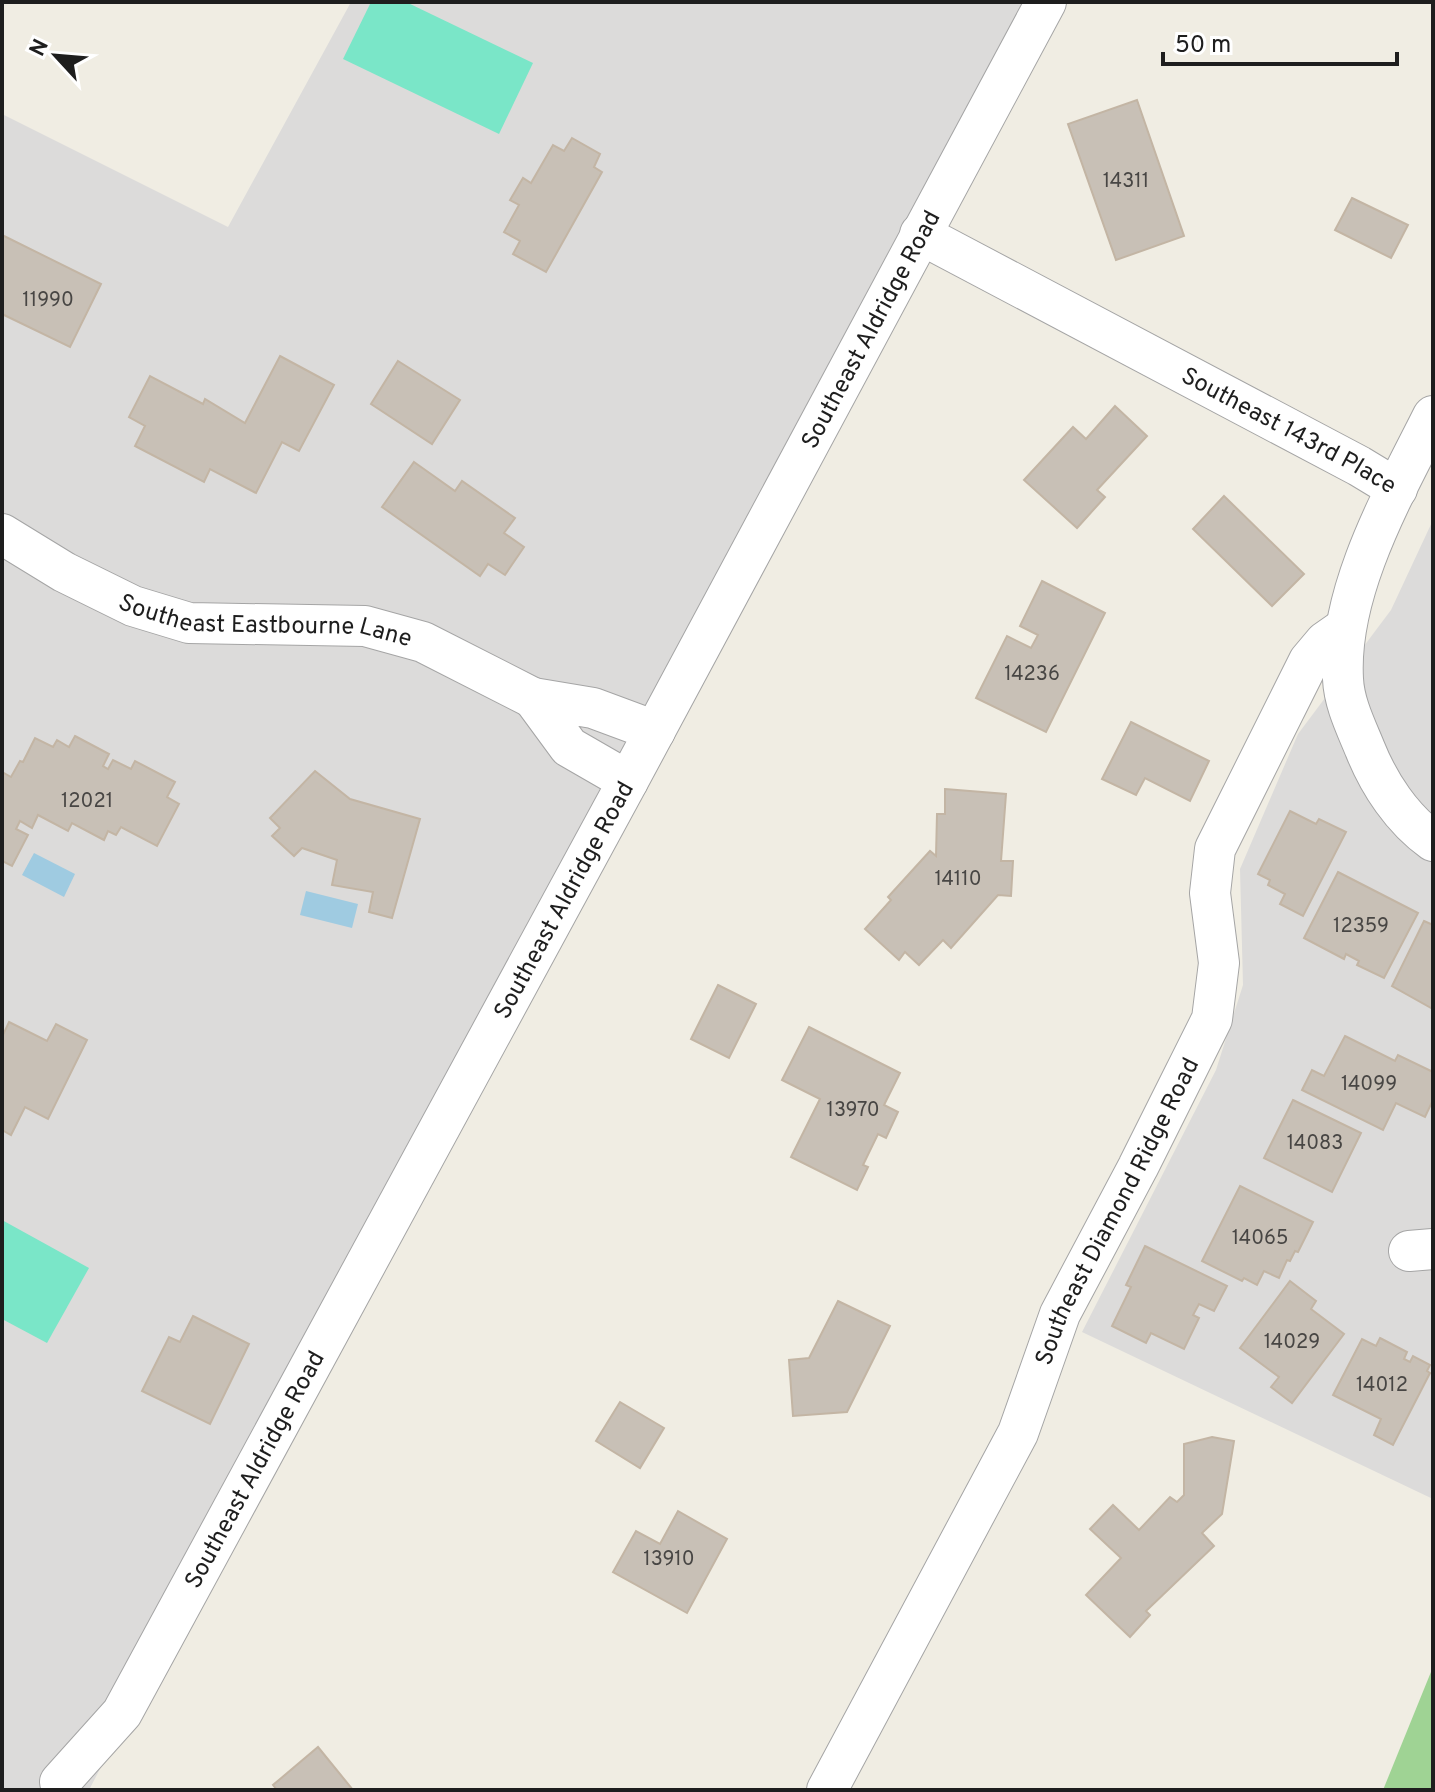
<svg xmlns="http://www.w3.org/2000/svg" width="1435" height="1792" font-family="Overpass,sans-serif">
  <rect width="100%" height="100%" fill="#f0ede3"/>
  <g fill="#dcdbda">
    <path d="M351,2H1023L89,1790H2V114L228,227Z"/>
    <path d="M1433,520V1499L1082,1332L1216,1070L1243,985L1240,869L1298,734L1391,610Z"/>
  </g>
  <path fill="#9fd394" d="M1433,1667V1790H1383Z"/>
  <g fill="#7ae6c8">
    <path d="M371,2H406L533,63L499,134L343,59Z"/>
    <path d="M2,1220L89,1268L47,1343L2,1319Z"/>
  </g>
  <g fill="#9fcbe1">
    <path d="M34,853L75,874L64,897L22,875Z"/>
    <path d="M306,891L358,904L352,928L300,915Z"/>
  </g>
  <g fill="#c8c0b6" stroke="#c3b5a4" stroke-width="2">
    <path d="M1137,100L1184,236L1116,260L1068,124Z"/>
    <path d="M572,138L600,154L594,167L602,172L546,272L513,254L520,241L504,232L519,205L510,200L523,178L531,183L553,145L564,151Z"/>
    <path d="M1352,198L1408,225L1391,258L1335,230Z"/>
    <path d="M2,235L101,284L70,347L2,314Z"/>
    <path d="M280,356L334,385L299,451L282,442L256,493L210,469L204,482L135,446L145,426L129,417L150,376L203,404L205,399L245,423Z"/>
    <path d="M398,361L460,400L432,444L371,404Z"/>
    <path d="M1115,406L1147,436L1097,490L1105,497L1077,528L1024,480L1073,427L1086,439Z"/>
    <path d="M414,462L455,491L462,481L515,518L504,533L524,547L505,575L488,564L480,576L382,507Z"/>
    <path d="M1224,496L1304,574L1272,606L1193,529Z"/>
    <path d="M1042,581L1105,613L1046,732L976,698L1007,636L1031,648L1038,635L1020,626Z"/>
    <path d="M1131,722L1209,761L1190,801L1145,778L1136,795L1102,779Z"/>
    <path d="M75,736L109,754L103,766L108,769L113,760L131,769L135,761L175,782L167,797L179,804L157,846L121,827L116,835L108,831L104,840L72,823L68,831L38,815L32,828L20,821L16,829L28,835L12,866L2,861V772L11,777L20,761L23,762L35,738L53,747L57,740L69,747Z"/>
    <path d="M315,771L350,799L420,819L392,918L369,912L373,892L332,885L337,860L302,848L294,856L272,836L280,828L270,818Z"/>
    <path d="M945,789L1006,794L1001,861H1013L1011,896L998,895L951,948L943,940L919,965L905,952L899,960L865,929L891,900L888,897L930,851L936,856L937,814H945Z"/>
    <path d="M1290,811L1316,824L1319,819L1346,832L1303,916L1280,904L1285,894L1268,885L1270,880L1258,874Z"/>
    <path d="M1338,872L1418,913L1384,978L1357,965L1359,961L1346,954L1344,959L1304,938Z"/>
    <path d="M1424,921L1433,925V1009L1392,986Z"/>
    <path d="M718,985L756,1004L729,1058L691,1039Z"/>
    <path d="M9,1022L47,1041L56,1024L87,1040L48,1119L25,1107L11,1135L2,1130V1037Z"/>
    <path d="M809,1027L900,1073L884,1105L898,1112L886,1138L878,1134L863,1165L868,1167L857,1190L791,1157L820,1099L782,1080Z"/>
    <path d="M1345,1036L1395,1061L1398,1055L1433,1072V1100L1425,1117L1396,1103L1383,1130L1302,1090L1312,1070L1324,1076Z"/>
    <path d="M1293,1100L1361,1133L1332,1192L1264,1158Z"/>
    <path d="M1240,1186L1313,1222L1298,1252L1295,1251L1290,1261L1287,1260L1279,1278L1264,1271L1257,1285L1244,1278L1242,1281L1202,1261Z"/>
    <path d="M1145,1246L1227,1286L1214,1311L1199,1304L1193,1315L1199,1318L1184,1349L1151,1333L1146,1343L1112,1326L1131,1287L1126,1285Z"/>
    <path d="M1290,1281L1316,1301L1311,1309L1344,1334L1292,1403L1271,1387L1279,1377L1240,1348Z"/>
    <path d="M838,1301L890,1326L847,1412L793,1416L789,1360L809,1358Z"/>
    <path d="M193,1316L249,1344L210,1424L142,1391L169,1337L180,1342Z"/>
    <path d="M1380,1338L1407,1352L1404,1359L1410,1362L1413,1356L1430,1365L1427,1371L1430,1373L1393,1445L1374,1435L1381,1419L1333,1395L1362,1339L1376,1346Z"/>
    <path d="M620,1402L664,1428L640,1468L596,1441Z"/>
    <path d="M1212,1437L1234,1441L1222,1514L1202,1533L1214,1546L1146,1611L1150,1615L1130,1637L1086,1595L1121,1558L1090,1529L1113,1505L1139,1530L1170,1497L1177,1502L1184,1495V1444Z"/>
    <path d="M678,1511L727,1539L687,1613L613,1572L636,1531L660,1544Z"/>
    <path d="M318,1747L353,1790H277L273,1785Z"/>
  </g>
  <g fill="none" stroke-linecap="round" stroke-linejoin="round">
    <g stroke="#a5a5a5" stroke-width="42">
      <g id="minor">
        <path id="s1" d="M920,234L1359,466L1397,489"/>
        <path d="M1433,416C1394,494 1338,590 1343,679C1344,703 1356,727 1365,749C1379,784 1402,819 1433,841"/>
        <path id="s2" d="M2,534L64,572L133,606L189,623L365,626L423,642L533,698"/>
        <path d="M628,781L569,747L533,698L593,708L655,731"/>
        <path d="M1409,1251L1433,1249"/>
        <path id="s3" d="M60,1782L122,1713L628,781L1046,2"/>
        <path id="s4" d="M827,1790L1018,1433L1060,1314L1138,1167L1212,1019L1219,963L1210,893L1215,849L1309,661L1325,642L1345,628"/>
      </g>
    </g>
    <use href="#minor" stroke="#fff" stroke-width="40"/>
  </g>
  <g text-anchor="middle" stroke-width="8" stroke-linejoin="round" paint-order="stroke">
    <g font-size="20" fill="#484644">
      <text x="1126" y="187">14311</text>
      <text x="48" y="306">11990</text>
      <text x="1032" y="680">14236</text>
      <text x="87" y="807">12021</text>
      <text x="958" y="885">14110</text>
      <text x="1361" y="932">12359</text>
      <text x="1369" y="1090">14099</text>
      <text x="853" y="1116">13970</text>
      <text x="1315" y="1149">14083</text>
      <text x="1260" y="1244">14065</text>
      <text x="1292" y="1348">14029</text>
      <text x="1382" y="1391">14012</text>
      <text x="669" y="1565">13910</text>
    </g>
    <g font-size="24" fill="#1e1e1e" stroke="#fff">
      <text dy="8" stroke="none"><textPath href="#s3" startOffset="1666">Southeast Aldridge Road</textPath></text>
      <text dy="8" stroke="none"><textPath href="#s1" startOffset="418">Southeast 143rd Place</textPath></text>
      <text dy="8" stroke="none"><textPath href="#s2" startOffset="284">Southeast Eastbourne Lane</textPath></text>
      <text dy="8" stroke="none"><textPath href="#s3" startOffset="1018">Southeast Aldridge Road</textPath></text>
      <text dy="8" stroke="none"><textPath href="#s4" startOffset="648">Southeast Diamond Ridge Road</textPath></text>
      <text dy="8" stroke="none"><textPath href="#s3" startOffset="370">Southeast Aldridge Road</textPath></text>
    </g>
  </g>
  <rect width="1435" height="1792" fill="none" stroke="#1e1e1e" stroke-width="8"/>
  <g transform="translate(56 56) rotate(296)" stroke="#ffffff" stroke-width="6" paint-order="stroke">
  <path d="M0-6L14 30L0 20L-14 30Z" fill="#1e1e1e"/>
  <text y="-12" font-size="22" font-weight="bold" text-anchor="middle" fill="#1e1e1e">N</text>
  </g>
  <path d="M1163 52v12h234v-12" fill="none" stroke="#1e1e1e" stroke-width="4"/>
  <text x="1175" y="52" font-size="24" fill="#1e1e1e" stroke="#ffffff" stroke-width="6" paint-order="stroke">50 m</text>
</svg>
